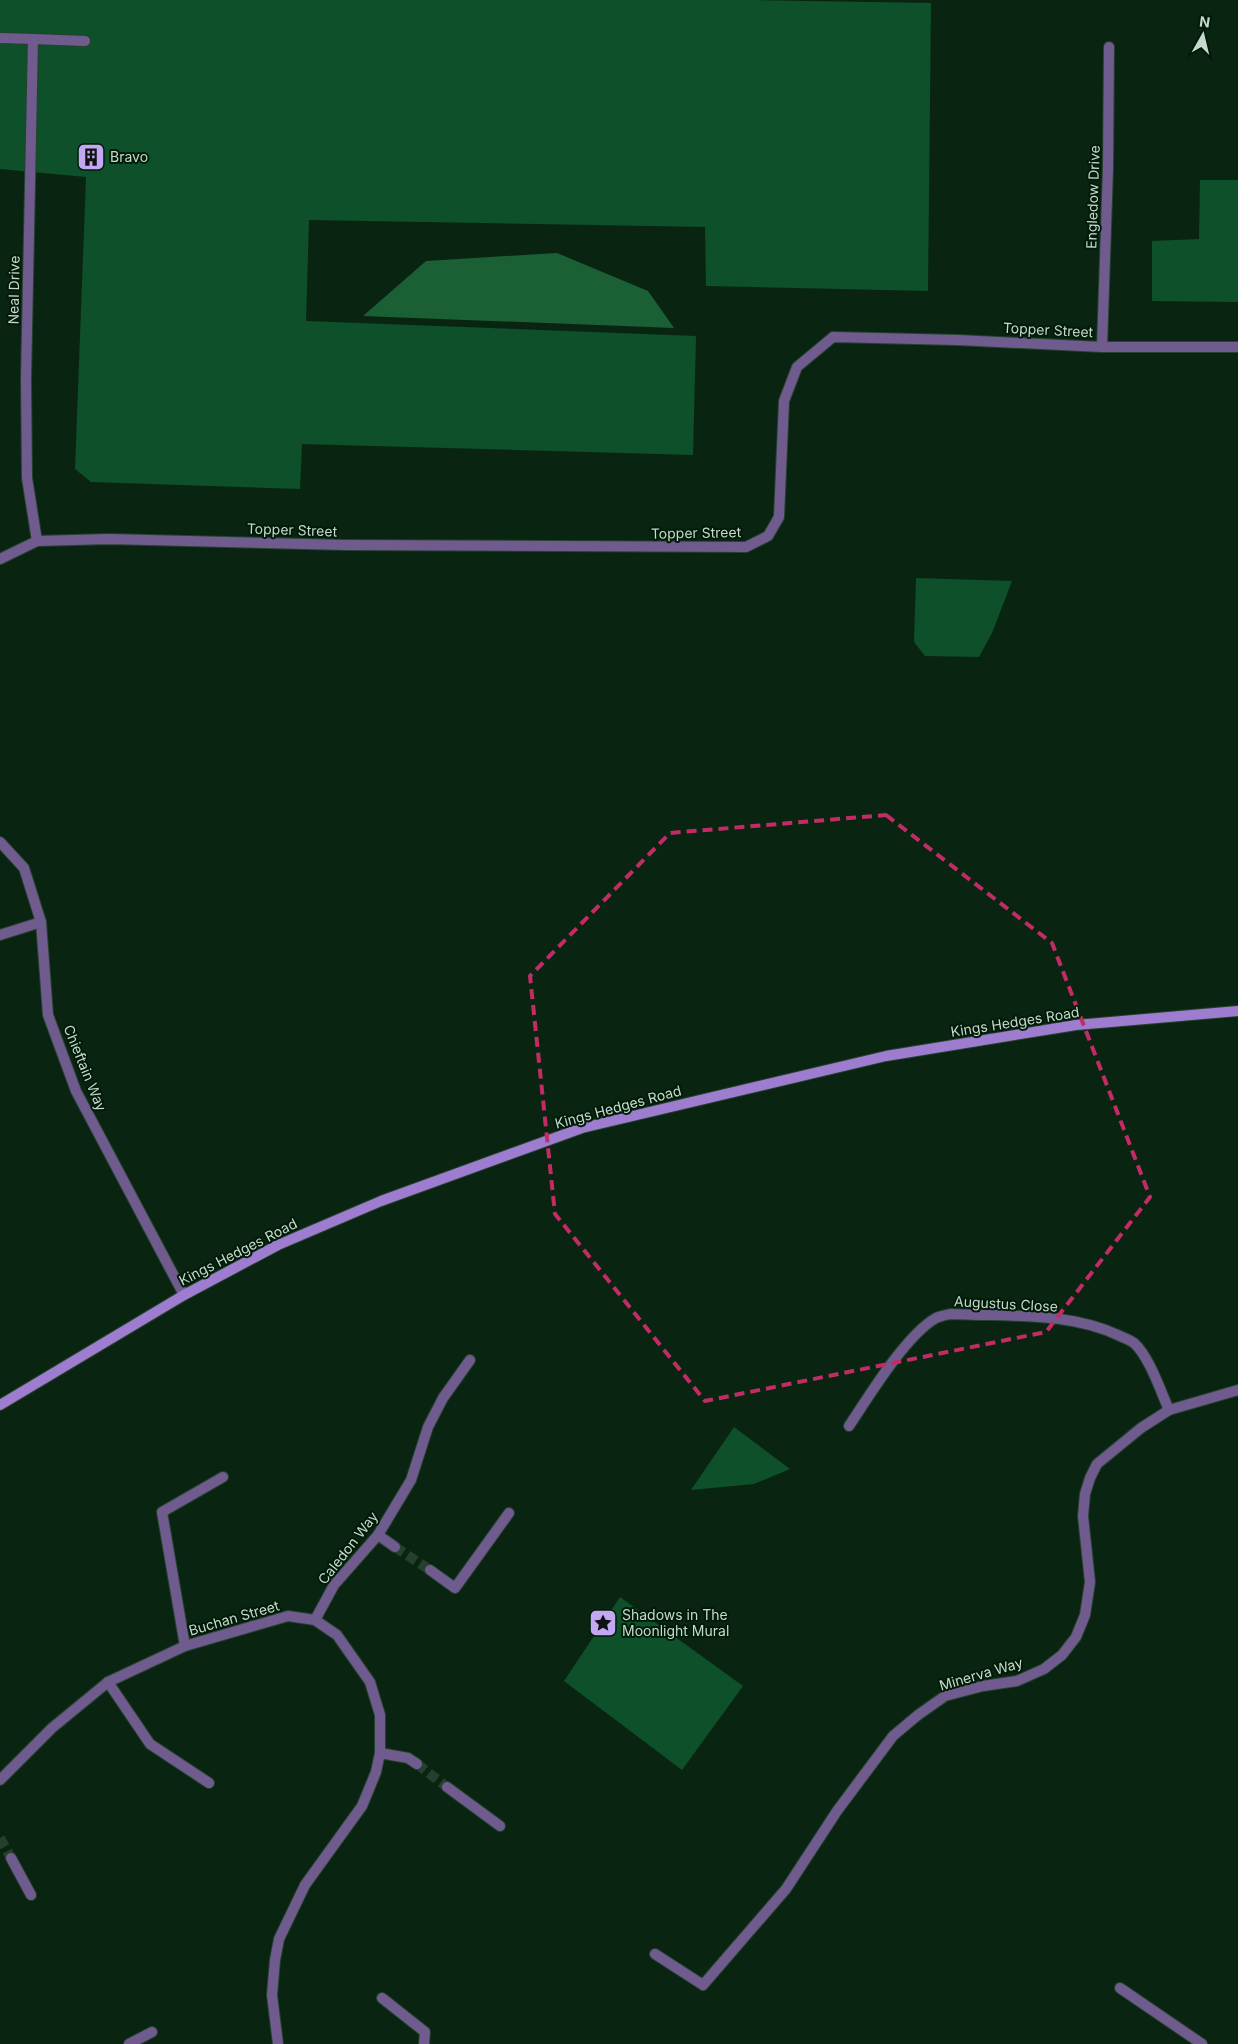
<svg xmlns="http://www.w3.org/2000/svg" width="1238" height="2044" font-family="Inter,sans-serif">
  <rect width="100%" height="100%" fill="#092512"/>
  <g fill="#0e5029">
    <path d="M0,0H754L931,3L928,291L706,286L705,227L309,220L306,321L696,336L693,455L302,444L300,489L91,482L75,469L86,177L0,169Z"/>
    <path d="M1200,180H1238V302L1152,301V241L1199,239Z"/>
    <path d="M916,578L1012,581L992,633L979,657L925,656L914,642Z"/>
    <path d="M734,1427L790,1469L754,1484L691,1490Z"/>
    <path d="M620,1597L743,1686L682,1770L564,1681Z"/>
  </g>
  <path fill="#1b5f34" d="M557,253L648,291L674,328L363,316L426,261Z"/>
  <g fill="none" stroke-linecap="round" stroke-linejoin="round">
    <g stroke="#26402e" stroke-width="10" stroke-dasharray="10 5" stroke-linecap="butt">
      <path d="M395,1547L430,1570"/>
      <path d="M417,1764L447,1787"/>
      <path d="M0,1838L11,1858"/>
    </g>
    <g stroke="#284230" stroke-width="12">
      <g id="street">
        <path d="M0,38L33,39"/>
        <path d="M1102,347L1108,168L1109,47"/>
        <path d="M37,541L27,478L26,378L33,39L85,41"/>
        <path d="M0,559L37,541L109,539L346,545L746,547L768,536L779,517L784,401L797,367L833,337L958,340L1102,347H1238"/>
        <path d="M0,842L24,868L41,922L48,1015L76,1091L184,1295"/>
        <path d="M0,935L41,922"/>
        <path d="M849,1426C869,1396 906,1335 936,1318C940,1316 946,1315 951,1314C1007,1317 1068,1311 1120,1336C1124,1338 1130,1340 1134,1343C1149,1356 1161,1392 1169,1410"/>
        <path d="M378,1535L395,1547"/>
        <path d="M430,1570L455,1588L509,1513"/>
        <path d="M315,1620L334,1585L378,1535L411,1480L428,1427L443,1398L470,1360"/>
        <path d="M185,1646L162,1512L223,1477"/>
        <path d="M108,1682L150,1744L209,1783"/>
        <path d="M380,1753L408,1758L417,1764"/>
        <path d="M0,1780L52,1728L108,1682L185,1646L288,1616L315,1620L337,1635L370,1682L380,1715V1753L376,1772L362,1806L305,1885L279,1939L275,1960L272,1995L278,2044"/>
        <path d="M447,1787L500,1826"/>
        <path d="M11,1858L31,1895"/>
        <path d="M655,1954L703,1985L786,1889L837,1811L893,1736L918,1715L945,1696L983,1686L1017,1681L1044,1669L1062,1655L1076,1637L1085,1615L1090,1582L1083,1516L1085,1494L1090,1478L1097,1464L1141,1428L1169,1410L1238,1390"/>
        <path d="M1120,1988L1202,2044"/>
        <path d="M382,1998L425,2032L424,2044"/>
        <path d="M129,2044L152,2032"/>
      </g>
    </g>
    <g stroke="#284230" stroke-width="12">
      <path id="secondary" d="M0,1405L184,1295L278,1245L381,1201L582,1128L886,1056L1076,1025L1238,1011"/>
    </g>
    <use href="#street" stroke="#6f5b8e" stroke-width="10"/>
    <use href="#secondary" stroke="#9e7dd0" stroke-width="10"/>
  </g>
  <path fill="none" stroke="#c32b66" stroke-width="4" stroke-dasharray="10 6" stroke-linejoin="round" d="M886,815L1052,943L1150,1197L1046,1332L705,1401L555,1214L530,976L670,833Z"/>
  <defs>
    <g id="building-square" transform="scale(1.4375)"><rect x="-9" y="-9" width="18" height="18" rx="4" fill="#c3a7f2" stroke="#011b09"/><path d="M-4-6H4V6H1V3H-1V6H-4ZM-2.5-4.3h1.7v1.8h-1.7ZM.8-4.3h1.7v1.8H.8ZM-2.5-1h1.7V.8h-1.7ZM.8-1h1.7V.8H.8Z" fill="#111"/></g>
    <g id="sight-square" transform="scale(1.4375)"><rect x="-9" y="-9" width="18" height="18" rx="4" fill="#c3a7f2" stroke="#011b09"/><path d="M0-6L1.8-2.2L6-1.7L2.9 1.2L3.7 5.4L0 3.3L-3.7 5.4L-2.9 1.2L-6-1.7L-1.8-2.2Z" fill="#111"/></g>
  </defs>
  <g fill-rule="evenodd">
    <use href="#building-square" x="91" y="157"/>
    <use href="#sight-square" x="603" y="1623"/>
  </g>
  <g text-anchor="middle" stroke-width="4" stroke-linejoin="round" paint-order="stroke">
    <g font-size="14" fill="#c8d8cc" stroke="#011b09" text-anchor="start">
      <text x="110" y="162">Bravo</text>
      <text x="622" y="1620">Shadows in The<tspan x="622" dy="16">Moonlight Mural</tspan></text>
    </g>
    <g font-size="14" fill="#c8d8cc" stroke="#011b09">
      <text transform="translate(1093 197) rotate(-88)" y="5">Engledow Drive</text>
      <text transform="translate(14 290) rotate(-89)" y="5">Neal Drive</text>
      <text transform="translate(1048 330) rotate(3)" y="5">Topper Street</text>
      <text transform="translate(292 530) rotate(2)" y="5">Topper Street</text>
      <text transform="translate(696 533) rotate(-1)" y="5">Topper Street</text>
      <text transform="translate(1015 1022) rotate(-9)" y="5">Kings Hedges Road</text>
      <text transform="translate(85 1068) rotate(68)" y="5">Chieftain Way</text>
      <text transform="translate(618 1107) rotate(-15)" y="5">Kings Hedges Road</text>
      <text transform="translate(238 1252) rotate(-27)" y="5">Kings Hedges Road</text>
      <text transform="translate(1006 1304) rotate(3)" y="5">Augustus Close</text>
      <text transform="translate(348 1548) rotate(-52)" y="5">Caledon Way</text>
      <text transform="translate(234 1618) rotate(-16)" y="5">Buchan Street</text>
      <text transform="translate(981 1674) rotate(-16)" y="5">Minerva Way</text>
    </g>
  </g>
  <g transform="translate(1203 35) rotate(8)" stroke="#011b09" stroke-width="4" paint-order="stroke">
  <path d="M0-4L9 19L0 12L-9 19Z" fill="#c8d8cc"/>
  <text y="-8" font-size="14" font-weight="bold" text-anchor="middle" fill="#c8d8cc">N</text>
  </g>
</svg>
